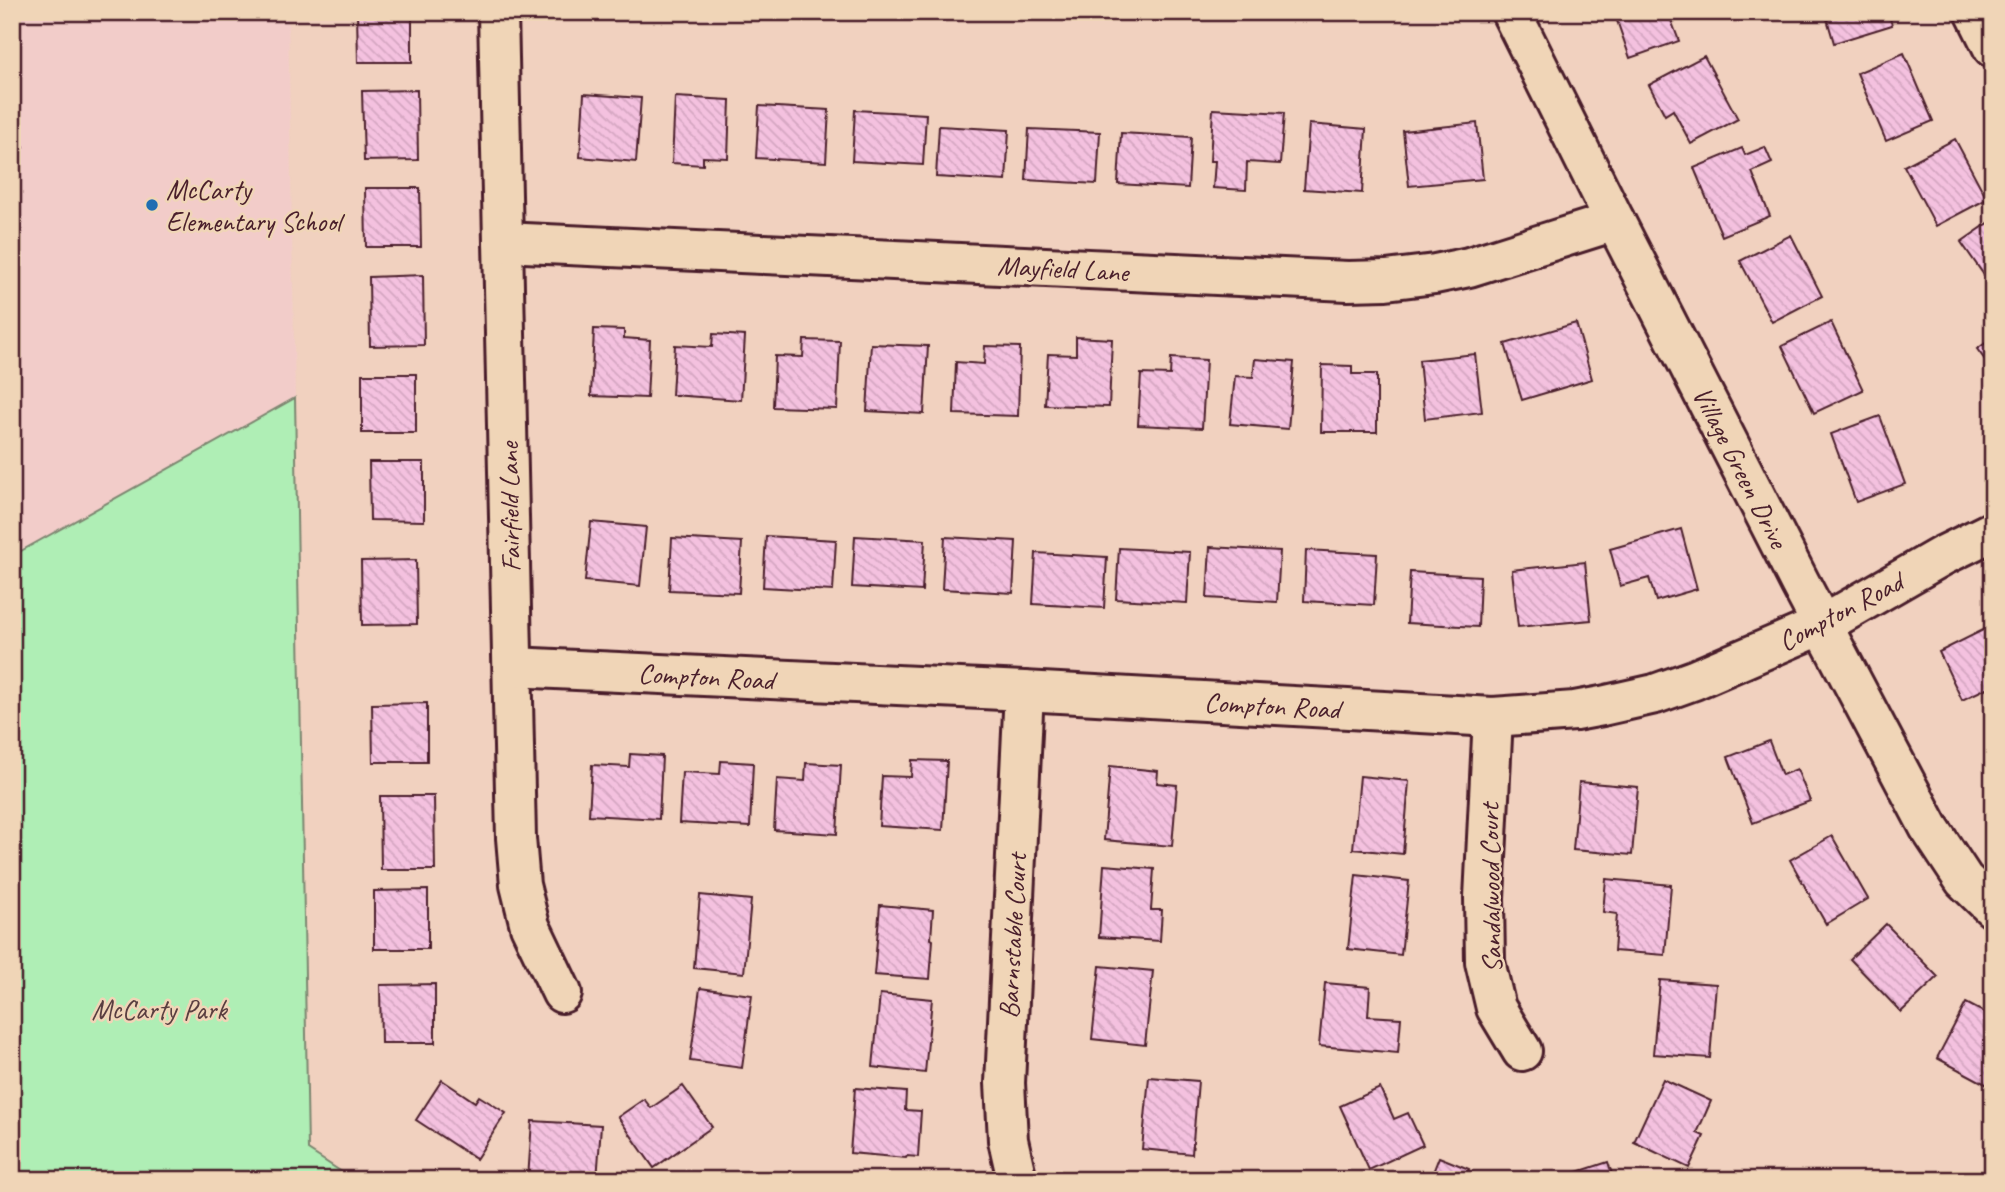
<svg xmlns="http://www.w3.org/2000/svg" width="2005" height="1192" font-family="Caveat,sans-serif">
  <defs>
    <pattern id="building-back-hatch" width="6" height="6" patternUnits="userSpaceOnUse" patternTransform="scale(1.75)"><rect width="6" height="6" fill="#f4c1df"/><path d="M-1 5l2 2M0 0l6 6M5-1l2 2" fill="none" stroke="#d3a5c0"/></pattern>
  </defs>
  <rect width="100%" height="100%" fill="#f1d1bf"/>
  <filter id="ink" filterUnits="userSpaceOnUse"><feTurbulence type="fractalNoise" baseFrequency=".0143" numOctaves="2"/><feDisplacementMap in="SourceGraphic" scale="14" xChannelSelector="R" yChannelSelector="G"/><feConvolveMatrix kernelMatrix="1 2 1 2 8 2 1 2 1" color-interpolation-filters="sRGB"/></filter>
  <g filter="url(#ink)">
    <path fill="#f2ccc9" d="M12,12H288L295,398L12,556Z"/>
    <path fill="#afeeb5" stroke="#7c8670" stroke-width="2" d="M295,398L308,1150L354,1180H12V556Z"/>
    <g fill="url(#building-back-hatch)" stroke="#4a1f2b" stroke-width="2">
      <path d="M357,12H412V62H358Z"/>
      <path d="M1614,12H1668L1679,41L1630,58Z"/>
      <path d="M1825,12H1888L1892,25L1834,43Z"/>
      <path d="M1904,53L1933,121L1886,141L1857,73Z"/>
      <path d="M1704,56L1738,119L1691,144L1673,110L1665,115L1649,85Z"/>
      <path d="M417,90L418,160L364,161L362,91Z"/>
      <path d="M584,94L641,98L636,162L580,157Z"/>
      <path d="M675,97L730,100L728,158L703,157V165L672,163Z"/>
      <path d="M759,106L829,110L826,162L756,158Z"/>
      <path d="M1213,109L1284,113L1280,164L1247,162L1246,190L1213,188L1215,161H1210Z"/>
      <path d="M855,110L926,114L923,165L852,161Z"/>
      <path d="M1477,123L1483,179L1409,186L1403,131Z"/>
      <path d="M1309,124L1366,129L1362,193L1304,189Z"/>
      <path d="M12,125L24,147L12,154Z"/>
      <path d="M939,126L1009,130L1006,181L936,177Z"/>
      <path d="M1029,129L1100,132L1097,184L1026,180Z"/>
      <path d="M1121,133L1191,137L1188,188L1118,184Z"/>
      <path d="M1955,139L1987,199L1936,226L1904,166Z"/>
      <path d="M1765,147L1772,163L1752,172L1770,216L1722,236L1694,168L1742,148L1745,155Z"/>
      <path d="M365,188H420L421,247H366Z"/>
      <path d="M1993,220V288L1961,242Z"/>
      <path d="M1791,235L1822,296L1772,322L1740,261Z"/>
      <path d="M423,275L424,345L370,346L369,277Z"/>
      <path d="M1831,322L1863,390L1814,413L1782,346Z"/>
      <path d="M1576,323L1592,379L1522,400L1505,344Z"/>
      <path d="M594,329L624,330V338L650,340L647,398L591,396Z"/>
      <path d="M713,334L745,336L741,400L672,395L675,345L712,347Z"/>
      <path d="M1076,337L1112,339L1109,407L1045,405L1048,354L1076,355Z"/>
      <path d="M1993,338V371L1977,349Z"/>
      <path d="M804,340L840,341L837,409L773,407L775,356L803,357Z"/>
      <path d="M871,344L928,346L924,414L867,411Z"/>
      <path d="M985,346L1020,347L1018,416L954,414L956,362L984,364Z"/>
      <path d="M1475,354L1482,412L1425,419L1419,360Z"/>
      <path d="M1171,358L1206,360L1202,428L1138,425L1141,374L1170,375Z"/>
      <path d="M1255,359L1294,362L1288,429L1230,424L1235,376L1253,377Z"/>
      <path d="M1322,365L1352,366V374H1377V432H1321Z"/>
      <rect x="362" y="374" width="54" height="59"/>
      <path d="M1880,416L1905,484L1856,502L1831,434Z"/>
      <path d="M369,462H424V521L370,520Z"/>
      <path d="M591,522L646,527L640,586L585,581Z"/>
      <path d="M1681,529L1697,589L1656,601L1649,578L1620,586L1610,549Z"/>
      <path d="M766,536L836,540L833,591L763,587Z"/>
      <path d="M855,536L925,540L922,591L852,587Z"/>
      <path d="M945,537L1016,541L1013,593L942,589Z"/>
      <path d="M672,538L742,542L739,593L669,590Z"/>
      <path d="M1210,547L1280,551L1277,602L1207,598Z"/>
      <path d="M1119,548L1190,552L1187,603L1116,599Z"/>
      <path d="M1306,550L1377,554L1374,605L1304,601Z"/>
      <path d="M1036,553L1107,557L1104,608L1033,604Z"/>
      <path d="M416,560L417,624L362,625L361,561Z"/>
      <path d="M1585,562L1591,620L1518,627L1512,570Z"/>
      <path d="M1410,572L1480,576L1478,627L1407,623Z"/>
      <path d="M1993,625V685L1962,700L1939,652Z"/>
      <path d="M427,703V762H373L372,704Z"/>
      <path d="M1769,741L1782,775L1797,769L1810,801L1753,823L1728,757Z"/>
      <path d="M630,754L662,756L659,819L589,815L592,765L629,767Z"/>
      <path d="M912,760L947,761L943,830L879,826L882,776L911,777Z"/>
      <path d="M721,761L753,763L750,827L679,823L682,772L720,774Z"/>
      <path d="M806,763L841,765L837,834L774,830L777,779L805,781Z"/>
      <path d="M1110,766L1158,771L1157,783L1177,785L1172,846L1104,840Z"/>
      <path d="M1360,776L1409,781L1403,854L1353,849Z"/>
      <path d="M1579,782L1638,787L1632,855L1573,850Z"/>
      <path d="M380,796H434L435,870H381Z"/>
      <path d="M1832,836L1868,899L1826,924L1790,860Z"/>
      <path d="M1104,865L1154,869L1151,910H1162L1160,941L1099,937Z"/>
      <path d="M1356,875L1409,881L1401,955L1348,949Z"/>
      <path d="M1606,879L1671,885L1665,955L1614,951L1617,914L1603,912Z"/>
      <path d="M428,890V949H374V891Z"/>
      <path d="M700,895L751,900L744,973L694,968Z"/>
      <path d="M880,905L933,910L931,939L933,940L930,979L874,975Z"/>
      <path d="M1886,924L1938,977L1901,1012L1850,959Z"/>
      <path d="M1100,966L1153,971L1145,1045L1092,1039Z"/>
      <path d="M1660,980L1716,984L1710,1058L1653,1054Z"/>
      <path d="M1325,983L1370,987L1368,1016L1401,1018L1398,1053L1319,1046Z"/>
      <path d="M435,984V1043H381L380,985Z"/>
      <path d="M700,988L752,995L742,1068L690,1061Z"/>
      <path d="M880,994L932,999L925,1073L873,1067Z"/>
      <path d="M1966,1003L1993,1017V1088L1937,1058Z"/>
      <path d="M1149,1077L1198,1081L1192,1154L1142,1149Z"/>
      <path d="M1663,1079L1711,1101L1697,1133L1704,1136L1689,1168L1634,1142Z"/>
      <path d="M442,1080L475,1102L479,1096L506,1113L476,1159L416,1120Z"/>
      <path d="M683,1086L712,1127L654,1168L618,1117L644,1099L651,1108Z"/>
      <path d="M855,1088L906,1092L905,1110L921,1111L918,1157L907,1156L906,1158L850,1153Z"/>
      <path d="M1380,1088L1394,1119L1408,1113L1423,1145L1369,1170L1340,1106Z"/>
      <path d="M532,1121L601,1125L597,1180L528,1179Z"/>
      <path d="M1439,1157L1469,1169L1468,1171L1490,1180H1430Z"/>
      <path d="M1608,1162L1614,1180H1553Z"/>
    </g>
    <g fill="none" stroke-linecap="round" stroke-linejoin="round">
      <g stroke="#4a1f2b" stroke-width="44">
        <g id="minor">
          <path d="M498,12L516,838L520,885L530,926L562,993"/>
          <path d="M1511,12L1615,221L1800,583L1929,827L1964,880L1993,908"/>
          <path d="M1975,12L1993,48"/>
          <path d="M503,242L1348,281L1386,280L1435,274L1469,267L1615,221"/>
          <path d="M513,667L1024,691L1493,717L1575,711L1602,706L1655,694L1694,680L1822,625L1942,556L1993,531"/>
          <path d="M1493,717L1484,898L1485,962L1496,1008L1522,1051"/>
          <path d="M1017,1180L1008,1140L1005,1083L1024,691"/>
        </g>
      </g>
      <use href="#minor" stroke="#f0d5b7" stroke-width="38"/>
    </g>
  </g>
  <circle fill="#1f6fb2" stroke="#f0d5b7" stroke-width="2.5" cx="152" cy="205" r="7"/>
  <g text-anchor="middle" stroke-width="5" stroke-linejoin="round" paint-order="stroke">
    <g font-size="28" fill="#4a1f2b" stroke="#f0d5b7" text-anchor="start">
      <text x="166" y="199">McCarty<tspan x="166" dy="32">Elementary School</tspan></text>
    </g>
    <g font-size="28" fill="#4a1f2b" stroke="#f0d5b7">
      <text transform="translate(1063 268) rotate(3)" y="10">Mayfield Lane</text>
      <text transform="translate(1741 467) rotate(63)" y="10">Village Green Drive</text>
      <text transform="translate(509 507) rotate(-91)" y="10">Fairfield Lane</text>
      <text transform="translate(1840 611) rotate(-28)" y="10">Compton Road</text>
      <text transform="translate(706 676) rotate(3)" y="10">Compton Road</text>
      <text transform="translate(1272 705) rotate(3)" y="10">Compton Road</text>
      <text transform="translate(1490 888) rotate(-91)" y="10">Sandalwood Court</text>
      <text transform="translate(1012 936) rotate(-87)" y="10">Barnstable Court</text>
    </g>
    <g font-size="28" fill="#593e40" stroke="#f0d5b7">
      <text x="159" y="1019">McCarty Park</text>
    </g>
  </g>
  <rect width="2005" height="1192" fill="none" stroke="#f0d5b7" stroke-width="42"/>
  <rect x="21" y="21" width="1963" height="1150" fill="none" stroke="#4a1f2b" stroke-width="2.5" filter="url(#ink)"/>
</svg>
